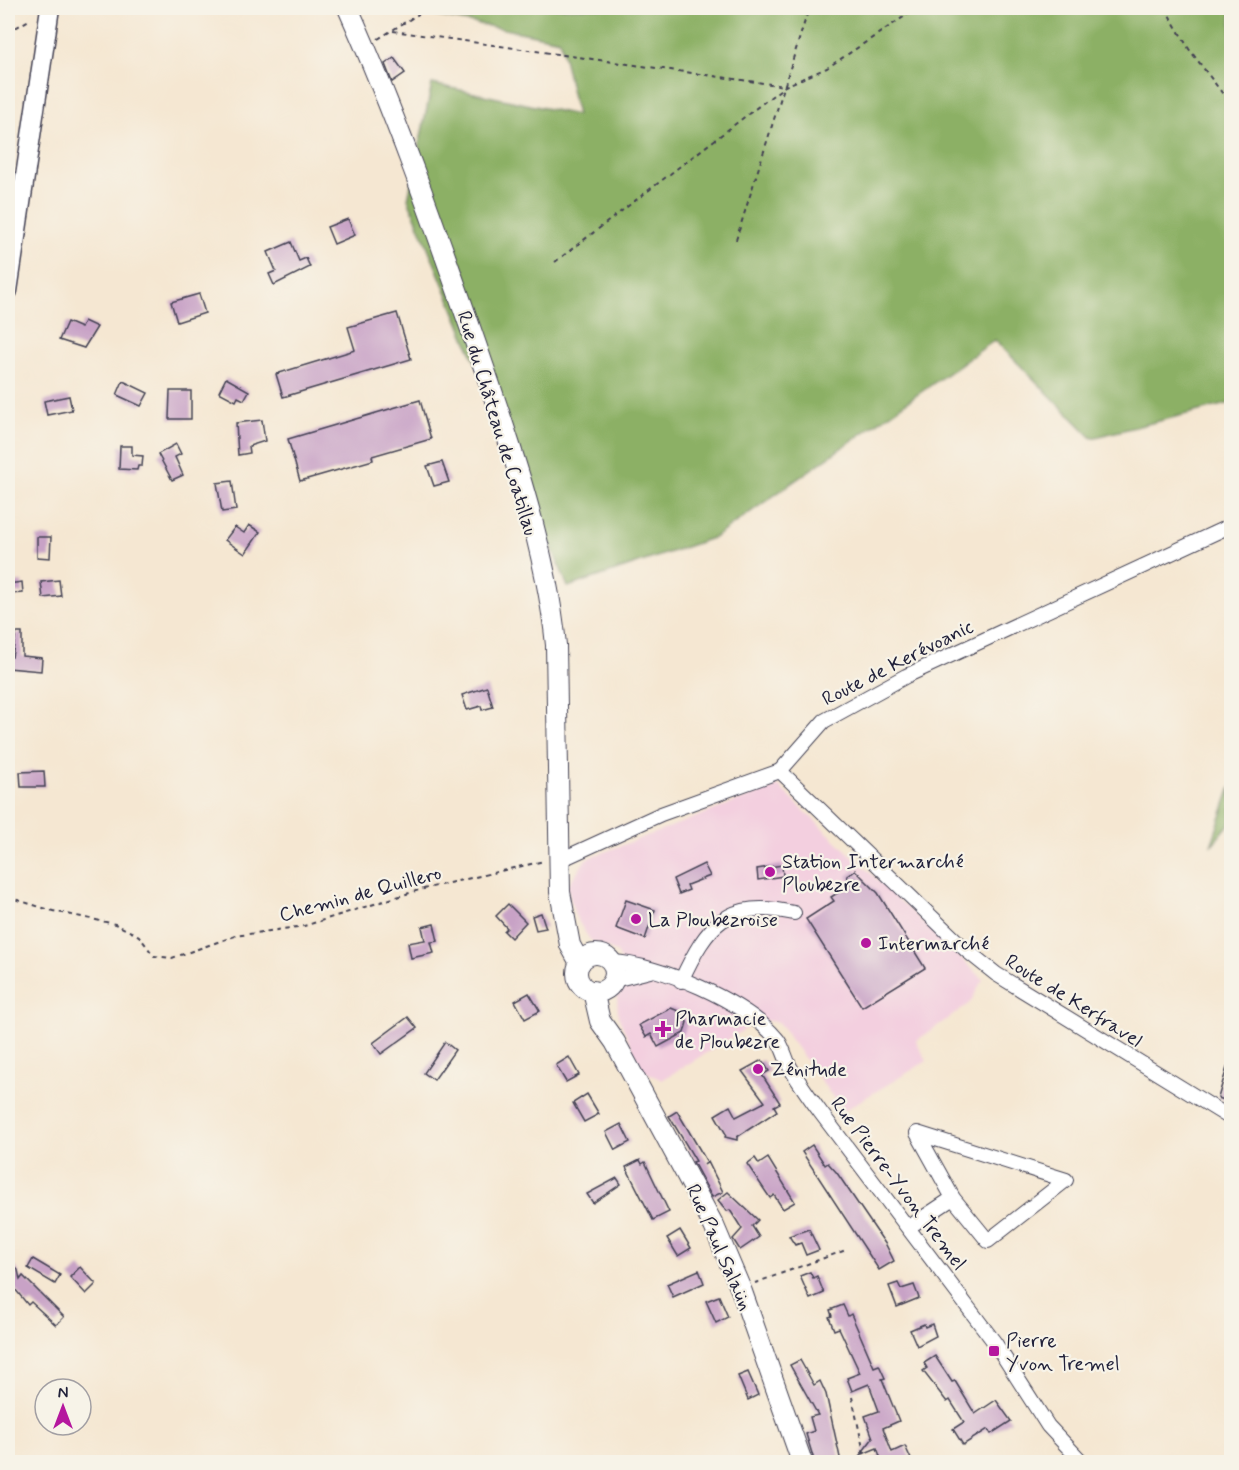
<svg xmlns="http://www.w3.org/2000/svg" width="1239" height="1470" font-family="Mynerve,sans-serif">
  <rect width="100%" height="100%" fill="#f7f3e8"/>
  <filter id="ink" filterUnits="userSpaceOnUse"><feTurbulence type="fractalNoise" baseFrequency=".0167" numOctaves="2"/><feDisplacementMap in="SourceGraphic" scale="12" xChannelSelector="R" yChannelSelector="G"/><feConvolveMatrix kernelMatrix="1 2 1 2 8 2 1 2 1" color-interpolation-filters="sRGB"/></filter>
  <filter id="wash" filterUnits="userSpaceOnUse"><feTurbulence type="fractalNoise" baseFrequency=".008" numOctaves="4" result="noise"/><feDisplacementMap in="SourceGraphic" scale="24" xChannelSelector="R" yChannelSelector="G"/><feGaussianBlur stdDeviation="1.35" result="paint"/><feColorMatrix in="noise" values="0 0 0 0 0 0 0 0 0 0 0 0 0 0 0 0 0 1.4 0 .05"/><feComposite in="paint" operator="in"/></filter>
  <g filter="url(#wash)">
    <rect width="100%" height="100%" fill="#f5e7d2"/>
    <path fill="#f3cfdf" d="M778,786L983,979L970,1003L916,1041L927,1061L843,1111L778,1022L760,1020L662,1080L642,1070L618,1016L617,997L626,984L618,953L590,940L575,916L567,886L586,859Z"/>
    <g fill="#8cb065" stroke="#576950" stroke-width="1.5">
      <path d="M397,8H1231V403L1092,438L995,340L715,537L568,587L408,199L432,84L577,115L560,40Z"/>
      <path d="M1231,787V822L1211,846Z"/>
    </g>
    <g id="blocks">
      <g fill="#c8a2c6">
        <path d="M394,58L405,73L392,82L385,64Z"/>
        <path d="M348,219L355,235L334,244L327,227Z"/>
        <path d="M291,242L299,261L306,258L310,267L274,285L269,274L276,271L268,252Z"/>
        <path d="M199,294L205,313L177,322L171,302Z"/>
        <path d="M397,313L411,359L283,397L276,374L355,350L348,327Z"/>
        <path d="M84,321L97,327L84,348L59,340L67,322L81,328Z"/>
        <path d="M226,378L249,391L244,400L238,397L236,401L219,392Z"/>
        <path d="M123,381L148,393L141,406L117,395Z"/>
        <path d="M170,391H191V419H169Z"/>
        <path d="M69,396L72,410L47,415L44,401Z"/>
        <path d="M420,400L431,439L372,456L373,460L300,481L288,439Z"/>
        <path d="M262,420L265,441L249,446L250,453L238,455L236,423Z"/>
        <path d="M176,444L181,454L175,457L183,475L172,480L158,454Z"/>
        <path d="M120,446H132V455L143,456L142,466H138L137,470L119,469Z"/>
        <path d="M442,462L449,482L434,486L427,466Z"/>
        <path d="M232,481L236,510L222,512L217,483Z"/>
        <path d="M249,525L260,532L245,554L225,540L235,527L244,533Z"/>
        <path d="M37,537H51L50,558L37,557Z"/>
        <path d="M59,580L61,596L43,598L41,582Z"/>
        <path d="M22,582L23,593L9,594L8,584Z"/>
        <path d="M16,633H22V656L42,658L41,671L8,668V656L12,657Z"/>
        <path d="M487,687L493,707L482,710L481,706L467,710L462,695Z"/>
        <path d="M44,771L45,787H21L20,772Z"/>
        <path d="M704,864L710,876L687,885L689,890L679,894L673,879Z"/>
        <path d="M782,865L783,876L758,880L757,869Z"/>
        <path d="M855,870L878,893L925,968L862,1007L806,919L834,901L831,897L852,884L847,876Z"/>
        <path d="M626,900L655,910L645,939L616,928Z"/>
        <path d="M508,904L526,922L511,938L504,931L507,928L496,916Z"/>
        <path d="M541,913L546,928L536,930L532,916Z"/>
        <path d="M434,924L438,941L431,942L434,953L411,958L408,943L425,940L422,927Z"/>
        <path d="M529,993L540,1011L525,1019L515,1001Z"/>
        <path d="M671,1008L681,1012L687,1022L684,1033L658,1047L651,1034L646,1037L639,1025Z"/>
        <path d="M408,1017L417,1028L381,1054L373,1043Z"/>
        <path d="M445,1042L455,1050L434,1080L424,1073Z"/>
        <path d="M569,1057L579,1075L566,1082L556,1065Z"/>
        <path d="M762,1060L769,1071L762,1075L780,1103L774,1106L777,1111L737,1137V1140L725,1137L726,1134L715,1115L730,1106L736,1117L765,1102L742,1071Z"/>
        <path d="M1229,1061H1232V1089L1228,1101L1218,1098Z"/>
        <path d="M587,1094L599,1114L584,1122L573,1103Z"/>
        <path d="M677,1111L707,1162L704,1165L708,1162L723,1192L712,1197L693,1162L696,1161L669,1116Z"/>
        <path d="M621,1124L630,1142L615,1150L606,1132Z"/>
        <path d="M812,1145L825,1165L828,1163L837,1173L886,1245L894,1261L879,1270L802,1152Z"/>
        <path d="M755,1158L759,1164L768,1158L795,1202L783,1209L774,1195L770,1198L747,1164Z"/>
        <path d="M640,1160L642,1164L645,1162L669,1212L653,1220L626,1167Z"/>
        <path d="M617,1178L621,1184L593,1203L587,1194Z"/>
        <path d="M728,1192L758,1220L752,1226L759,1237L740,1250L733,1239L742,1229L730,1210L727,1211L718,1200Z"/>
        <path d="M809,1229L819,1250L806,1255L801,1243L795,1245L789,1236Z"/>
        <path d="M680,1230L691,1248L678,1256L667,1238Z"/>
        <path d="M33,1259L60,1275L55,1284L28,1268Z"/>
        <path d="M8,1260L18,1270L20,1280L23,1276L64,1317L56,1325L31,1302L28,1305L15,1289L8,1291Z"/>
        <path d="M80,1267L96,1284L86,1294L70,1277Z"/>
        <path d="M699,1270L704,1283L673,1297L667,1284Z"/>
        <path d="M810,1272L813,1278L817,1276L824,1293L810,1299L800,1276Z"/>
        <path d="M898,1283L901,1289L914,1285L919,1298L897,1307L889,1286Z"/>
        <path d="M719,1296L728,1317L716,1323L706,1301Z"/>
        <path d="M843,1305L848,1316L851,1314L874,1367L879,1365L885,1378L882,1379L899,1421L883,1428L892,1452L905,1446L911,1459L903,1462H866L880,1456L877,1448L860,1455L873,1438L865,1416L879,1411L869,1384L852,1391L847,1378L860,1373L839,1328L834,1330L829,1317L832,1316L830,1310Z"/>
        <path d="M924,1324L925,1327L932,1324L936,1336L917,1346L910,1330Z"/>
        <path d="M935,1356L952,1382L955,1381L975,1414L996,1400L1011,1421L991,1434L988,1429L963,1445L953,1429L964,1422L950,1400L947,1402L923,1371L927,1368L924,1363Z"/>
        <path d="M800,1360L814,1385L820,1381L826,1394L841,1462H817L814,1460L806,1434L814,1431L810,1417L818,1415L790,1365Z"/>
        <path d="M748,1372L758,1395L748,1400L738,1376Z"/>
      </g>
    </g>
  </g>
  <g filter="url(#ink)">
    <use href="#blocks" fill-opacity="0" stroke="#424052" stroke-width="1.5"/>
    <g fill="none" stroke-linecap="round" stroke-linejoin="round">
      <g stroke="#424052" stroke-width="16">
        <g id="minor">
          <path d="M780,771L966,950L996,974L1232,1119"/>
          <path d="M558,857L569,856L661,814L780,771L824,721L906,676L1232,525"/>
          <path d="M612,962C659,964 746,1002 776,1038C783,1045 785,1058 790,1067C799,1083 810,1098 821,1113L995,1343L1048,1426L1082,1462"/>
          <path d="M614,980L650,971"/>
          <path d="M681,981C707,925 727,898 794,913"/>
          <path d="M909,1227L953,1198L988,1241L1066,1180L917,1133L953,1198"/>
        </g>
      </g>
      <g stroke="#424052" stroke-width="21">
        <path id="tertiary" d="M8,291L50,8"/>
      </g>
      <g stroke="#424052" stroke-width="22">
        <g id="secondary">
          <path d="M348,8C395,113 433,221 471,330C505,428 546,543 556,645L560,892L570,945L580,963"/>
          <circle cx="596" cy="973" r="19"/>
          <path d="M593,991L600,1021L615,1042L714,1226L742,1292L802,1462"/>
        </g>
      </g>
      <g stroke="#424052" stroke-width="2" stroke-dasharray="4.5 4.5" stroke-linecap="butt">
        <path d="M1165,8L1189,49L1232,106"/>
        <path d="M393,31L785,86"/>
        <path d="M8,32L31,19"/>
        <path d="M378,39L428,8"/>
        <path d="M736,240L809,8"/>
        <path d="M555,262L785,86L827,68L917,8"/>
        <path d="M8,897L53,911L115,924L139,936L154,956L172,958L235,936L304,926L419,890L544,861"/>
        <path d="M755,1283L846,1250"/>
        <path d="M852,1397L866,1462"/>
      </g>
      <use href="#minor" stroke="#fff" stroke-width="14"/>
      <use href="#tertiary" stroke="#fff" stroke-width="18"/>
      <use href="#secondary" stroke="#fff" stroke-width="20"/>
    </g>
  </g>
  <g fill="#b5179e" stroke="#f7f3e8" stroke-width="2">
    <circle cx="770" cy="872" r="6"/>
    <circle cx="636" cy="919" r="6"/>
    <circle cx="866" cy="943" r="6"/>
    <path d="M660 1020h6v6h6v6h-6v6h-6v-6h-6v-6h6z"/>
    <circle cx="758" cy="1069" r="6"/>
    <rect x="988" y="1345" width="12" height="12" rx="3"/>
  </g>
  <g text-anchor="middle" stroke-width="4.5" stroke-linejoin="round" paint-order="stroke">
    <g font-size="20" fill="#22223b" stroke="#f7f3e8">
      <text transform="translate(498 423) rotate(73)" y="7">Rue du Château de Coatillau</text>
      <text transform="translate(897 662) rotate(-27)" y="7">Route de Kerévoanic</text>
      <text transform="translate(360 893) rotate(-15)" y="7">Chemin de Quillero</text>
      <text transform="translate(1074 1000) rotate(32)" y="7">Route de Kerfravel</text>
      <text transform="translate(899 1183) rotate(53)" y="7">Rue Pierre-Yvon Tremel</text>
      <text transform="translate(720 1247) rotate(66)" y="7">Rue Paul Salaün</text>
    </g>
    <g font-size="20" fill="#22223b" stroke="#f7f3e8" text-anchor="start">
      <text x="782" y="868">Station Intermarché<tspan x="782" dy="23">Ploubezre</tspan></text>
      <text x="648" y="926">La Ploubezroise</text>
      <text x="878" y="950">Intermarché</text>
      <text x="675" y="1025">Pharmacie<tspan x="675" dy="23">de Ploubezre</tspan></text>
      <text x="770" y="1076">Zénitude</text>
      <text x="1006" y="1347">Pierre<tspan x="1006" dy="23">Yvon Tremel</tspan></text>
    </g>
  </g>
  <rect width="1239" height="1470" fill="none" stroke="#f7f3e8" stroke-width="30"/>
  <g transform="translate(63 1407)"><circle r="28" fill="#f7f3e8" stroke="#a29fa3" stroke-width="1.5"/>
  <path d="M0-4.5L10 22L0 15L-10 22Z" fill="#b5179e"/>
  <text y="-9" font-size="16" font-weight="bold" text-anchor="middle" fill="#22223b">N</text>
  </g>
</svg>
